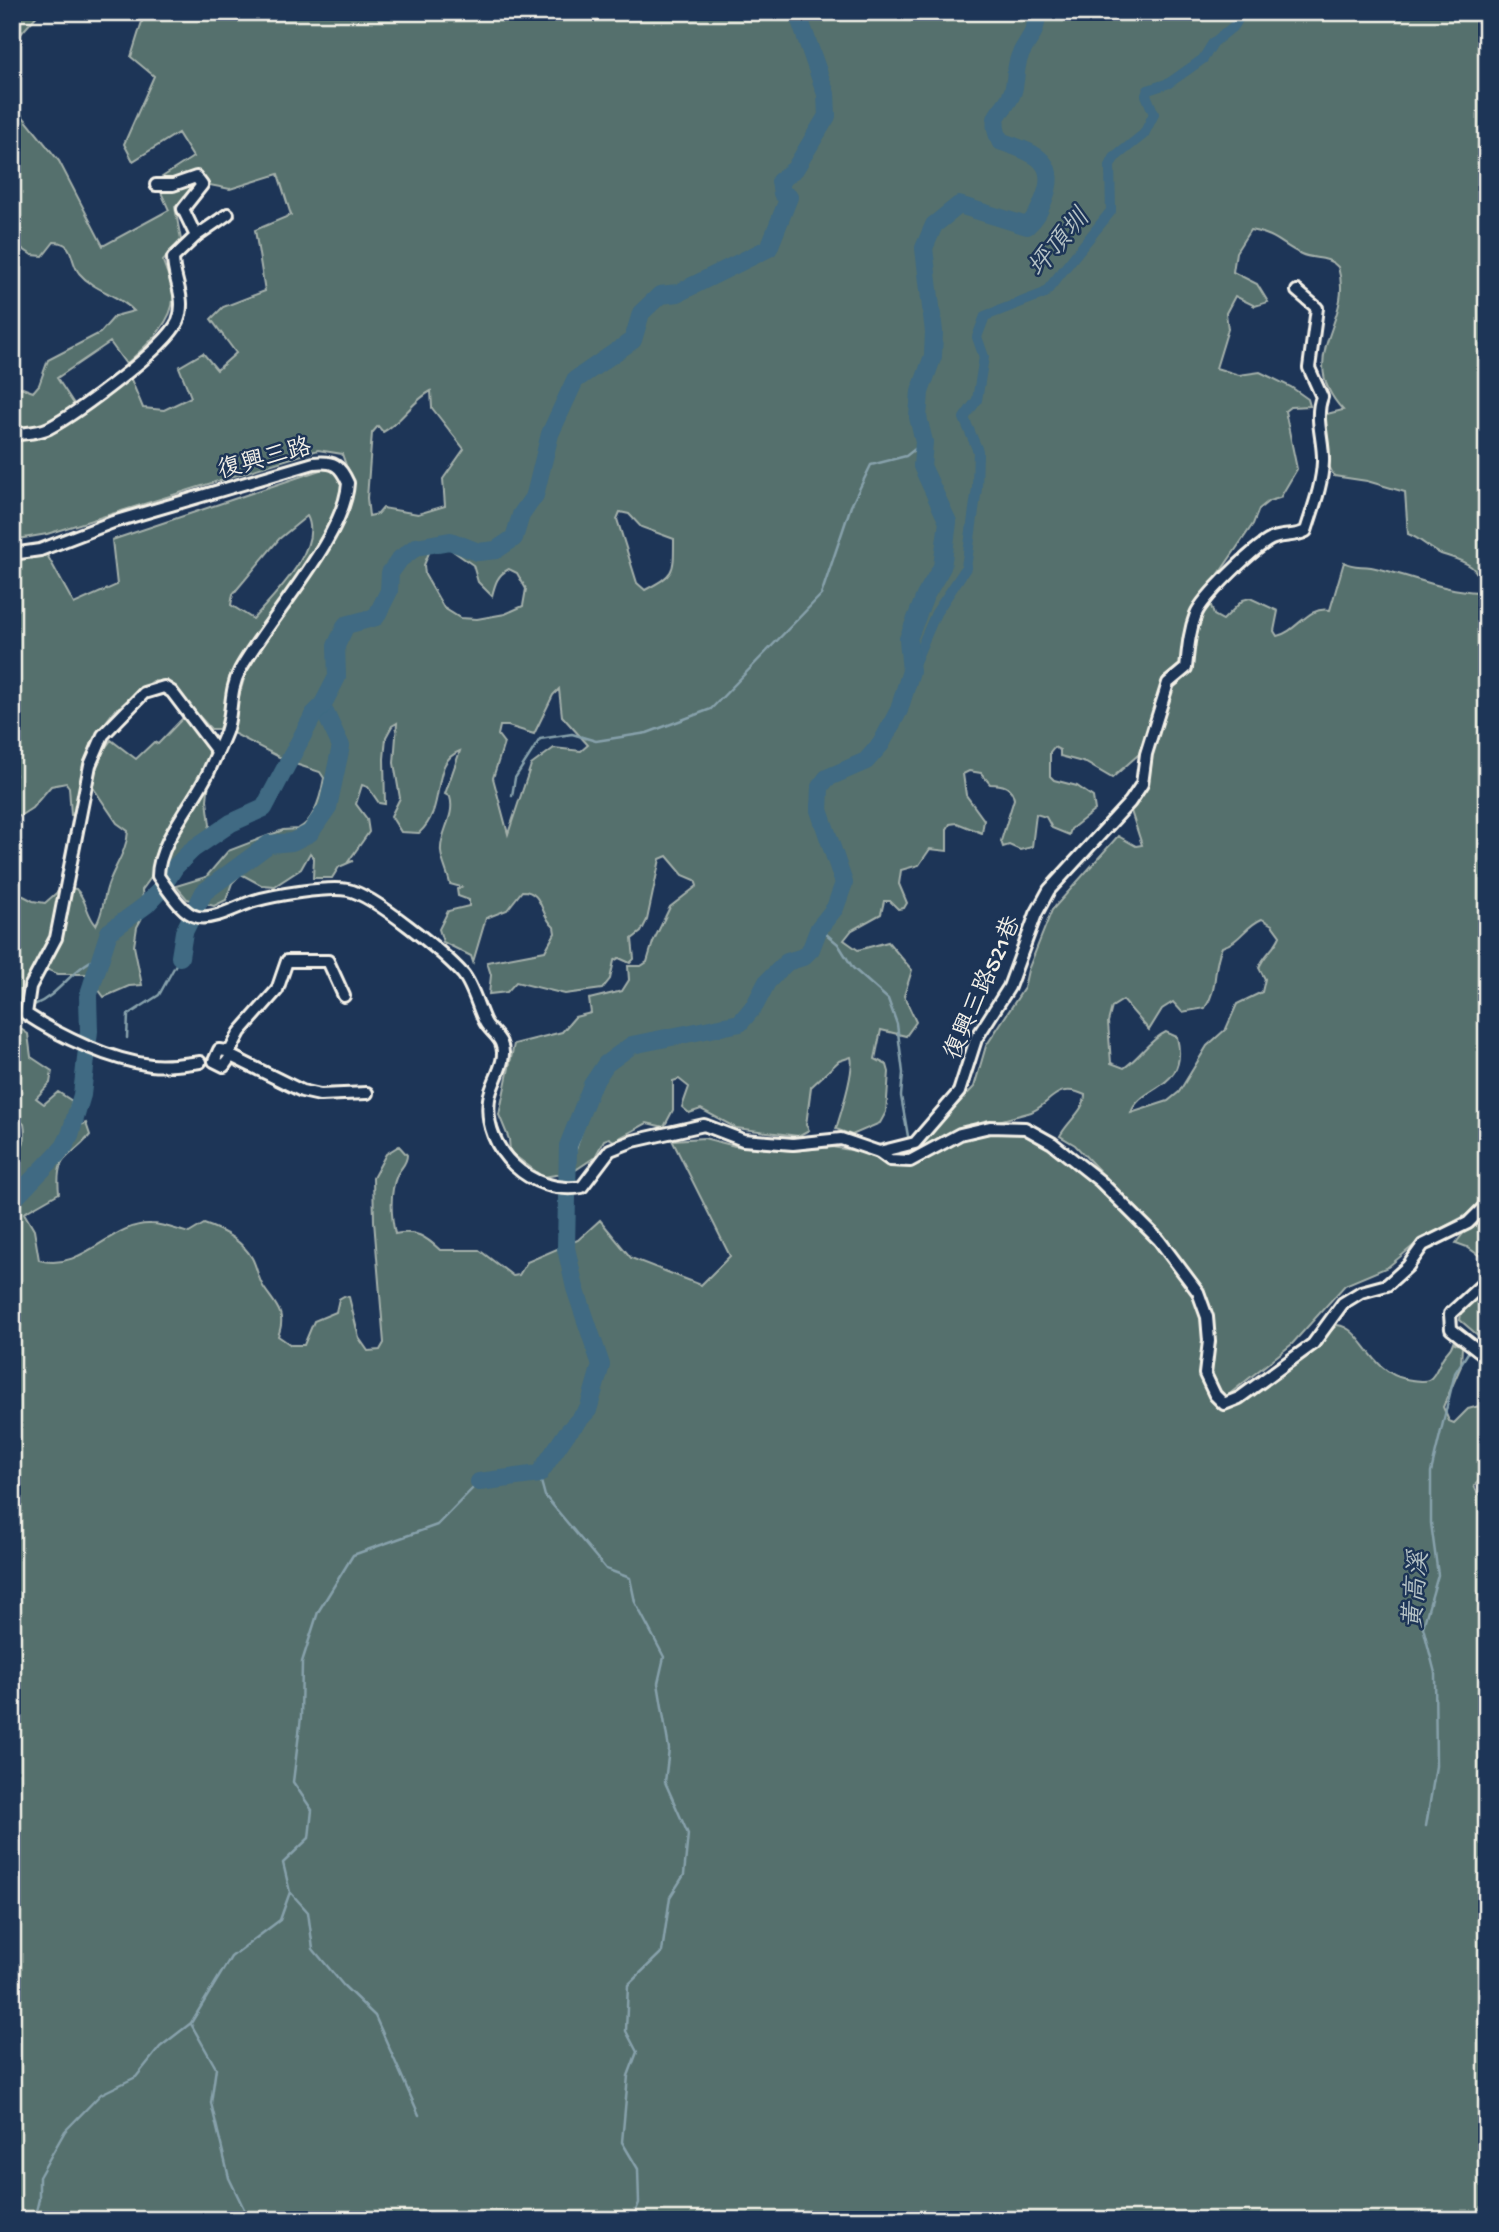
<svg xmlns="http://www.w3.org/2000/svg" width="1499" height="2232" font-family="'Gochi Hand','LXGW WenKai TC',sans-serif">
  <rect width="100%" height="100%" fill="#1d3557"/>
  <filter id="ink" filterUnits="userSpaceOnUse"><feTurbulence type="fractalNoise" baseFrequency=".0143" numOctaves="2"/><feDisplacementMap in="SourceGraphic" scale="14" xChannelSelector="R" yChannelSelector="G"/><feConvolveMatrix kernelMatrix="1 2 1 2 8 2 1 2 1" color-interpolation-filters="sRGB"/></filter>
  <g filter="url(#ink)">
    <g fill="#546f6d" stroke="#a4b0aa" stroke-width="2" fill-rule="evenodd">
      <path d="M12,12H40L12,44Z"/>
      <path d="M145,12H1487V1195L1472,1212L1420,1240L1388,1267L1345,1285L1292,1344L1227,1396H1222L1209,1373L1213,1354L1210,1316L1145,1219L1075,1145L1060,1136C1067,1122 1085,1110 1085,1095C1054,1080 1049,1108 1028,1113C990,1123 957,1132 921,1150L919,1145L974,1087L986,1046L1024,988L1028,970L1052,910L1118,836L1136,846L1142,845L1130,808L1146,748L1112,778L1086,763L1060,756V750L1054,747L1050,752V776L1054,780L1077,786L1093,797L1095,810L1071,829L1069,835L1052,828L1046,817L1036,814L1032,847L1020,850L1009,845L1003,847L1001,841L1014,799C1012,786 1002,784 990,784L981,773L969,771L963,774L966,795L984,820L982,833L957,823L950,824L947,829V851L930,849L919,865L901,870L899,884L907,903L904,908L898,909L890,901H884L881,914L852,930L844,940L858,950L888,942L912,970L904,996L916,1022L906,1036L881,1030L875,1059L887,1065L889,1072L886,1112L880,1123L852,1135L836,1129C841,1113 855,1070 851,1057L839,1061L811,1087L806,1125L809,1130L798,1136L736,1128L701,1109L689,1113L682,1107L689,1087L679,1079L673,1081V1110L664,1127L647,1123L614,1141L609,1138L604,1140L595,1157L568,1175L595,1090L583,1109L562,1174L543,1177L510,1152L509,1139L499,1115L514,1044L562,1032L575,1017L591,1013L589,999L622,991L629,980L628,966H641L647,962L653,942L670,907L697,886L695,880L683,875L667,856L660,859L647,920L641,932L632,939L634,959L630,963L619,958L614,961L610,979L602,989L565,994L516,982L507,992L489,994L491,975L487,962L545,951L555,933L554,927C539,915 544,891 522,891L507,910L486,918L473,962L471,956L443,942L439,929L448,911L469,906V900L458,896L457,889L461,887L450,884C448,873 442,863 441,852C439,833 456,816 450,797L445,794L460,751C429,762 448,807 419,833L401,832L391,816L400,798L394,763L397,723L392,726L386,737L384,759L385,804L379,803L368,787L362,785L356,804L367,819L369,832L348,862L353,861L339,867L332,878H313L314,858L310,853L301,869L275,886L261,885L241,874L232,883L226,900L214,906L187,899L176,886L206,877L228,851L283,830L298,829C315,821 321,795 324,778L320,772L289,762L229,731L246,672L345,519L353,485L342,454L318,450L47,534L12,540V384L33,392L39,385L48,360L100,333L115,316L134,311C118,294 94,291 79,273C69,260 75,242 54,242L43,256L32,255L12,242V103L59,161L103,246L169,210L156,181L193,157L178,133L133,161L124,144L154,76L131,57ZM278,174L291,215L255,230L265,291L223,307L211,319L236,353L217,370L203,353L179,367L191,397L164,410L143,408L130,377L80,413L57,378L110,342L126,364C145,347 176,321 173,293C172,283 166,271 163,261L181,240L175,207L210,185L230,189ZM1250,230C1278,235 1280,244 1301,254C1314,260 1327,255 1338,267C1355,323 1293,355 1343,410L1327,414L1322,419L1329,451L1326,460L1334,476L1367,481L1405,492L1408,534C1420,538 1429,549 1441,554C1459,560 1485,565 1479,592C1442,591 1407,574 1371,567C1361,565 1353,568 1344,562L1330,610C1308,605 1297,632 1277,636L1274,631L1278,611L1250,598L1243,600L1223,620L1214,615L1208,596L1210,587L1253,524L1259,509L1269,501L1280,498L1297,469L1285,411L1290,407L1310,406L1308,399L1291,387L1260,372L1239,375L1216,368L1228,329L1226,313L1235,296L1255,306L1268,302L1257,284L1233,272L1236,252ZM431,391L432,408L464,449L443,479L445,506L418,514L383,508L378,514L369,516L367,498L372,433L378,426L383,432C402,422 412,401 431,391ZM620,512L629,514L641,527L674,539C674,573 675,574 645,590L637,583L617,519ZM443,537L453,551L473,565L478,582L492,596C495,584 497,575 509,569L517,573L526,589L523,606L505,614L477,619L460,618L444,608L425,575L424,565L435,538ZM559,689L562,716L588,745L581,751L554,748L531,765L508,834L493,778L504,743L498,735L500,726H508L534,734L553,695ZM1262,919L1272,925L1280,936C1274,950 1264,954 1259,968L1265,979L1262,992L1237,1004L1226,1029L1207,1046L1179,1092L1168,1101L1131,1113C1140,1084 1190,1091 1177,1037L1166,1032C1149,1040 1140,1057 1124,1068L1111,1063L1108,1022L1112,1007L1123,1000L1149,1030L1162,1009L1173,1002L1182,1012L1205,1008C1219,988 1212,968 1222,947C1240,942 1245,926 1262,919Z"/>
      <path d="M323,469H334L343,481L338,510L253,645L219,729H211L168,682L153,681L114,711L92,741L76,816L71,815L69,787L66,783L51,786L32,808L12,821V780L16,775L12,766V561L46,553L74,604L117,585L112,540ZM307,516C324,548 272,597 253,619L231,605L233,594L279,539Z"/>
      <path d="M183,718H186L212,752L207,800L210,825L198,855L183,867L164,873L158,868L142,890L144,914L137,927L134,946L142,985L129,986L104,997L87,974H58L46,969C12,987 30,1006 12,1027V890L33,901L45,903L63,887L76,889C87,900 86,914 96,925C103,913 103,901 107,888C113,868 127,852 128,831L117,823L92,786L99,757L111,740L136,759L154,742L158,744Z"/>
      <path d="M18,1027L28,1034L31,1057L52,1071L50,1083L36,1098L44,1104L58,1092L72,1101L65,1131L86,1123L90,1135C69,1161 55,1153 59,1193L24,1213L34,1230L39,1260C82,1273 111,1222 151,1224C164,1224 177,1230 189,1233L204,1224C222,1230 242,1241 252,1258C257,1267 258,1279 264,1288C276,1306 287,1313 278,1336L291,1345H304L314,1321L336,1312L339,1299L344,1296L349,1297L359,1338L368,1351L380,1350L384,1343L374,1221L373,1178L386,1154L399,1146L407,1155C407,1164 401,1167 397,1175C389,1194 391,1215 395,1234C416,1230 425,1236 440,1250H479L513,1276L519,1275L527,1262L578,1240L600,1220L631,1258L701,1285L730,1256L672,1140L704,1138L735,1146L794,1151L832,1147L868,1153L909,1166C944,1150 977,1126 1019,1130C1050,1134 1184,1266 1196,1297C1201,1311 1204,1324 1204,1339C1204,1350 1199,1367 1203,1376C1208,1387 1218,1398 1224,1407C1256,1403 1312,1347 1337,1325C1364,1328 1369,1372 1406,1379C1432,1383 1430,1383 1442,1359C1445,1352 1451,1351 1453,1342L1462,1346L1461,1366L1443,1407L1449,1421L1454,1423L1468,1409L1479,1406L1487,1410V1472L1474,1486L1478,1494L1487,1496V2220H12V1159C24,1147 27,1140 24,1124L12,1114V1032Z"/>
      <path d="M1487,1222V1261L1467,1247L1456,1243L1471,1223Z"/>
      <path d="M1487,1289V1343L1460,1320L1461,1313Z"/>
    </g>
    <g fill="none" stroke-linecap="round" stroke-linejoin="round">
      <g stroke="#87a1ab" stroke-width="2.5">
        <path d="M512,796L515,778L540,739L572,734L596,741L647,733L711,709L821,595L851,506L871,465L906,456L924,442"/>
        <path d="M819,928L838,944L853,968L888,999L897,1024L903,1073L901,1096L909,1142"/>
        <path d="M34,1005C60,995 73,966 100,957"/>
        <path d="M12,1025L13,1024"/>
        <path d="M127,1038L128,1015L159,995L180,957"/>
        <path d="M1431,1249L1474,1226L1487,1212"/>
        <path d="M1475,1343L1487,1326"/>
        <path d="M539,1474L545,1496L606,1569L630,1578L635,1602L664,1657L658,1683L669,1749L665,1782L688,1834L684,1875L670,1897L662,1952L628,1985L626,2031L637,2052L628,2076L622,2142L638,2169L639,2203L632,2220"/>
        <path d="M1426,1826L1436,1766L1435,1673L1423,1627L1438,1575L1431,1523V1472L1455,1373L1471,1348"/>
        <path d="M291,1893L308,1912L313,1949L343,1985L375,2016L419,2115"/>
        <path d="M191,2024L216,2068L211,2103L229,2178L245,2211L240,2220"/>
        <path d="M34,2220L39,2199V2177L65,2131L101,2094L136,2077L160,2047L191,2023L231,1957L280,1920L290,1892L283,1863L309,1838L312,1810L293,1782L301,1717L302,1662L318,1612L353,1555L437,1525L479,1482"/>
      </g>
      <path stroke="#3f6b83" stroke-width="10" d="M911,671L936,613L966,568L977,488L978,451L964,418L977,400L984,357L977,337L985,316L1045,293L1111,211L1110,166L1114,158L1144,134L1154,114L1146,95L1148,90L1169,83L1203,59L1213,43L1235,25L1242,12"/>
      <g stroke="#3f6b83" stroke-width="18">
        <path d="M180,957L184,932L204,892L269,844L292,842L310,833L328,807L341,746L322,706"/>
        <path d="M12,1201L64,1147L70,1135L82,1095L89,1031L88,997L109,932L146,905L160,890L175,867L193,849L231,823L264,808L314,714L322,706L337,677L336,646L346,625L376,617L389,591L390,573L400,559L416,547L450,541L478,552L496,550L514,538L521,515L535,495L550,434L575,380L633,340L641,313L660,295L678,293L769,248L789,197L782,193L780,181L795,169L827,116L826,94L797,12"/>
        <path d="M479,1482L539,1474L567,1433L588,1410L601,1365L575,1288L566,1248L568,1146L592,1085L606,1064L632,1045L740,1023L755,1005L767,982L787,962L803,957L811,949L819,928L835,908L844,883L819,810L820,787L827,778L866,761L881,744L899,710L911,671L908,639L925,596L942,567L948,522L922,466L924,442L918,417L920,392L933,356L934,332L924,248L934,225L959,205L1027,226C1037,217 1039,211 1044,199C1060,159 1032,153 1000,141C987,111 1005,114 1013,91C1016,81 1015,69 1019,58C1024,43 1041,30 1035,12"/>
      </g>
      <g stroke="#f4f1e8" stroke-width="16">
        <g id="minor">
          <path d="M196,236L228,214"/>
          <path d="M12,435C24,433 39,433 49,428C77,413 166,348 178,321C187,298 173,280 173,258L196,236L183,209L202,185L196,177L173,185H156"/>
          <path d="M12,554L40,550L113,522L314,463C334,461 340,465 348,483C345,537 267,620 240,670C229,690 233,712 226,732C221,745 214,759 209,771C195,802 158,842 158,876C167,888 182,914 198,917C215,920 238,906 254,901C274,895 328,886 348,890C374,895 445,954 463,974C473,986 478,1008 485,1022C489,1030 498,1035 501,1043C509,1061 491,1082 489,1099C482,1150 532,1196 582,1187L610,1150L633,1141L704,1125L743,1140L793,1144L841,1139L879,1152L890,1160L910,1161L960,1134L990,1127L1025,1128L1052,1143L1100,1181L1159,1240L1198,1292L1207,1317L1209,1341L1205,1374L1215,1395L1224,1404L1239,1398L1313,1344L1343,1303L1361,1292L1387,1285L1408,1266L1423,1245L1468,1223L1487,1204"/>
          <path d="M229,1053L240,1032L277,990L287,961H328L344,996"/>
          <path d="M231,1056L227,1051L219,1050L214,1061L224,1066L231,1056L302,1091L320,1095L367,1093"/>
          <path d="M200,1062C184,1064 167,1067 151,1065C110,1060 61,1037 26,1014L30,987L56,938L90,765L103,735L144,693L164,687L172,692L216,750"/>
          <path d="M879,1152L915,1143L959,1092L976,1039L1009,987L1036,914L1049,890L1130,802L1142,784L1146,754L1168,683L1186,668C1188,650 1189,632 1196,614C1202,598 1258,543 1274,538C1284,534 1295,537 1306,531C1313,508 1322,486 1323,462C1324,440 1314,418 1322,397L1309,368L1317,308L1297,291"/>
          <path d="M1487,1280L1450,1314L1451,1329L1487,1357"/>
        </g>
      </g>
      <use href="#minor" stroke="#1d3557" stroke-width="10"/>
    </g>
  </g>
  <g text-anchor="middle" stroke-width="5" stroke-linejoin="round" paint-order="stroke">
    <g font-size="24" fill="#f4f1e8" stroke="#1d3557">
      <text transform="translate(264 457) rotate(-15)" y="8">復興三路</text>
      <text transform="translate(981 987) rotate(-66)" y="8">復興三路521巷</text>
    </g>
    <g font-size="26" font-style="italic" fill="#b5c2c5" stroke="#1d3557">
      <text transform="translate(1057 242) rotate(-50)" y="9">坪頂圳</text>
      <text transform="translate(1414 1590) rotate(-85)" y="9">黃高溪</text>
    </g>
  </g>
  <rect width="1499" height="2232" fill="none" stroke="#1d3557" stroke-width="42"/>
  <rect x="21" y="21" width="1457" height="2190" fill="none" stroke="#f4f1e8" stroke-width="2.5" filter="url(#ink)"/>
</svg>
